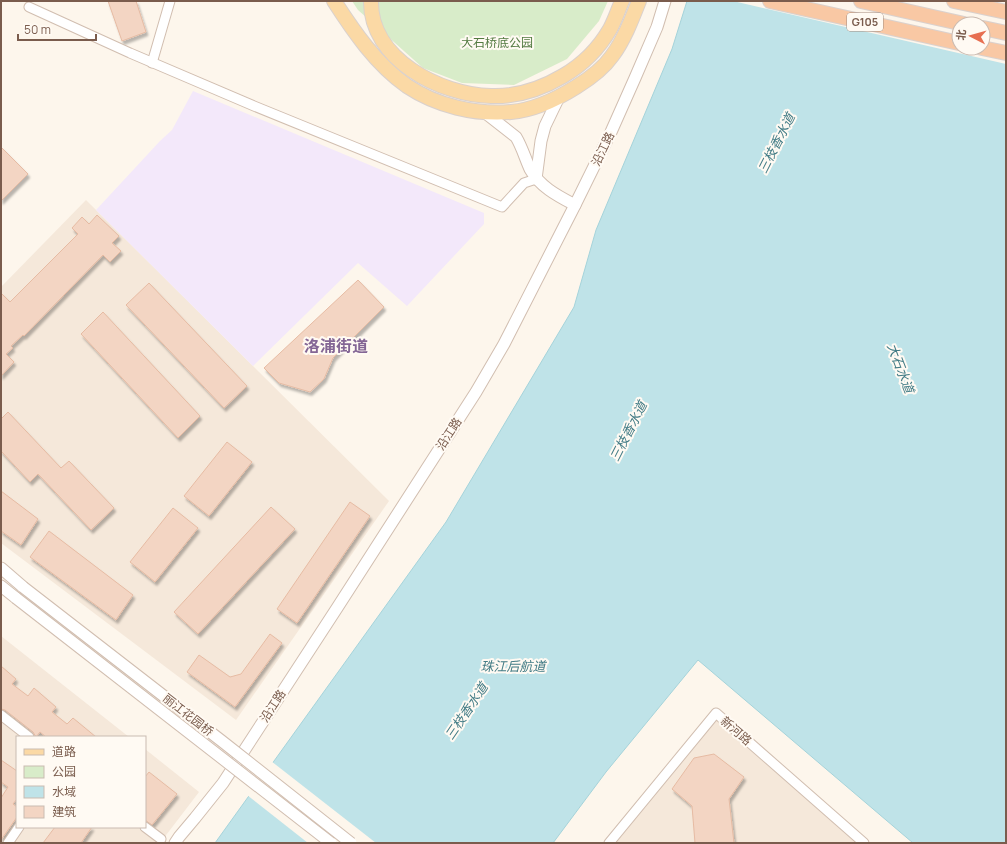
<svg xmlns="http://www.w3.org/2000/svg" width="1007" height="844" font-family="Manrope,'Noto Sans SC',sans-serif">
  <defs>
    <filter id="shadow"><feDropShadow dx="2" dy="3.5" stdDeviation="1" flood-color="#0004"/></filter>
  </defs>
  <rect width="100%" height="100%" fill="#fdf6ec"/>
  <g fill="#f5e8da">
    <path d="M86,200L389,501L236,720L1,543V287Z"/>
    <path d="M1,636L129,737H17V827H145V749L199,792L160,843H1Z"/>
    <path d="M716,713L864,843H609Z"/>
  </g>
  <path fill="#f3e8fa" d="M193,91L484,213V224L407,306L358,263L253,366L96,210L160,141L172,130Z"/>
  <path fill="#d8ecc9" d="M352,1H608L599,21L567,59L514,85L462,83L423,68L358,10Z"/>
  <path fill="#bfe3e8" stroke="#a5d3da" fill-rule="evenodd" d="M687,1H1006V843H913L698,660L606,772L553,843H215L446,522L574,307L596,230L672,49ZM959,24H983V48H959Z"/>
  <g fill="#fdf6ec" fill-rule="evenodd">
    <path d="M733,1H1006V64ZM959,24H983V48H959Z"/>
    <path d="M271,761L376,843H308L247,795Z"/>
  </g>
  <g fill="#f3d5c3" stroke="#e6bba3" filter="url(#shadow)">
    <path d="M108,1H136L146,32L122,41Z"/>
    <path d="M1,147L28,174L1,201Z"/>
    <path d="M97,215L119,236L112,243L121,251L110,262L103,255L24,336L23,335L11,346L13,348L6,354L14,362L1,376V293L10,302L78,234L72,228L82,217L89,224Z"/>
    <path d="M358,280L384,307L333,358L324,379L310,392L279,383L264,368Z"/>
    <path d="M149,283L247,386L224,408L126,305Z"/>
    <path d="M103,312L200,416L178,438L81,334Z"/>
    <path d="M8,412L61,468L69,461L114,508L91,530L38,474L30,482L1,451V419Z"/>
    <path d="M227,442L252,462L209,516L184,496Z"/>
    <path d="M1,491L38,519L21,545L1,531Z"/>
    <path d="M350,502L370,516L297,623L277,609Z"/>
    <path d="M271,507L295,529L198,634L174,612Z"/>
    <path d="M173,508L198,528L155,582L130,562Z"/>
    <path d="M49,531L133,595L116,620L30,557Z"/>
    <path d="M270,634L282,643L235,707L187,672L199,655L230,677L241,674Z"/>
    <path d="M1,666L16,679L12,684L28,696L34,688L56,707L52,712L67,724L73,718L96,737H46L40,732L36,737L33,732L5,710L1,709Z"/>
    <path d="M714,754L744,777L729,799L734,843H695L692,806L672,789L694,758Z"/>
    <path d="M1,760L17,771V799L13,804L17,807V817L1,840V798L8,787L1,782Z"/>
    <path d="M149,772L177,794L152,825L145,820V777Z"/>
    <path d="M55,827H92L81,843H43Z"/>
  </g>
  <g fill="none" stroke-linecap="round" stroke-linejoin="round">
    <g stroke="#d1beb0" stroke-width="11">
      <g id="minor">
        <path d="M29,7L130,53L254,106L502,207L524,183L536,179"/>
        <path d="M152,63L170,1"/>
        <path d="M1,715L29,737"/>
        <path d="M145,827L161,839"/>
        <path d="M8,843L19,827"/>
        <path d="M609,843L716,713L864,843"/>
      </g>
    </g>
    <g stroke="#d1beb0" stroke-width="13">
      <g id="tertiary">
        <path d="M484,112L516,137C522,147 525,158 530,169C540,187 558,196 575,205"/>
        <path d="M536,179L541,141L545,126L559,97"/>
        <path d="M1,568L23,587"/>
        <path d="M1,586L16,598"/>
        <path d="M175,843L179,837L195,818L223,783L337,608L476,392L504,344L575,205L611,132L635,78L657,27L665,1"/>
      </g>
    </g>
    <g stroke="#dad1cd" stroke-width="16">
      <g id="primary">
        <path d="M334,1C354,32 376,64 407,86C437,106 475,115 511,112C534,110 557,99 576,87C589,79 603,69 612,56C624,40 632,19 639,1"/>
        <path d="M371,1C370,59 440,95 491,96C516,97 541,89 563,76C582,65 599,48 610,29C615,20 618,10 622,1"/>
      </g>
    </g>
    <g stroke="#dad1cd" stroke-width="16">
      <g id="trunk">
        <path d="M770,1L959,43"/>
        <path d="M861,1L964,24"/>
        <path d="M954,1L1006,12"/>
        <path d="M983,28L1006,33"/>
        <path d="M982,48L1006,53"/>
      </g>
    </g>
    <use href="#minor" stroke="#fff" stroke-width="9"/>
    <use href="#tertiary" stroke="#fff" stroke-width="11"/>
    <use href="#primary" stroke="#fbd9a5" stroke-width="14"/>
    <use href="#trunk" stroke="#f9c8a4" stroke-width="14"/>
    <g stroke="#d1beb0" stroke-width="13" stroke-linecap="butt">
      <g id="tertiary-bridge">
        <path d="M23,587L223,742L351,843"/>
        <path d="M16,598L331,843"/>
      </g>
    </g>
    <use href="#tertiary-bridge" stroke="#fff" stroke-width="11"/>
  </g>
  <g text-anchor="middle" stroke-width="4" stroke-linejoin="round" paint-order="stroke">
    <rect fill="#fffaf3" stroke="#a28b7f" stroke-width="1" x="847" y="13" width="36" height="18" rx="3"/>
    <g font-size="11" font-weight="bold" fill="#7a5c4d">
      <text x="865" y="26">G105</text>
    </g>
    <g font-size="12" fill="#537a41" stroke="#fffaf3">
      <text x="497" y="47">大石桥底公园</text>
    </g>
    <g font-size="12" fill="#7a5c4d" stroke="#fffaf3">
      <text transform="translate(603 149) rotate(-64)" y="4">沿江路</text>
      <text transform="translate(449 434) rotate(-57)" y="4">沿江路</text>
      <text transform="translate(273 706) rotate(-57)" y="4">沿江路</text>
      <text transform="translate(188 715) rotate(38)" y="4">丽江花园桥</text>
      <text transform="translate(736 731) rotate(41)" y="4">新河路</text>
    </g>
    <g font-size="13" font-style="italic" fill="#437c86" stroke="#fffaf3">
      <text transform="translate(776 143) rotate(-63)" y="5">三枝香水道</text>
      <text transform="translate(901 368) rotate(69)" y="5">大石水道</text>
      <text transform="translate(628 431) rotate(-63)" y="5">三枝香水道</text>
      <text x="513" y="671">珠江后航道</text>
      <text transform="translate(466 711) rotate(-56)" y="5">三枝香水道</text>
    </g>
    <g font-size="16" font-weight="bold" fill="#846695" stroke="#fffaf3">
      <text x="336" y="352">洛浦街道</text>
    </g>
  </g>
  <rect width="1007" height="844" fill="none" stroke="#7a5c4d" stroke-width="4"/>
  <rect x="16" y="736" width="130" height="92" fill="#fffaf3" stroke="#cabbb1"/>
  <rect x="24" y="749" width="20" height="6" fill="#fbd9a5" stroke="#cabbb1"/>
  <text x="52" y="756" font-size="12" fill="#7a5c4d">道路</text>
  <rect x="24" y="766" width="20" height="12" fill="#d8ecc9" stroke="#cabbb1"/>
  <text x="52" y="776" font-size="12" fill="#7a5c4d">公园</text>
  <rect x="24" y="786" width="20" height="12" fill="#bfe3e8" stroke="#cabbb1"/>
  <text x="52" y="796" font-size="12" fill="#7a5c4d">水域</text>
  <rect x="24" y="806" width="20" height="12" fill="#f3d5c3" stroke="#cabbb1"/>
  <text x="52" y="816" font-size="12" fill="#7a5c4d">建筑</text>
  <g transform="translate(971 36) rotate(276)"><circle r="19" fill="#fffaf3" stroke="#cabbb1"/>
  <path d="M0-3L7 15L0 10L-7 15Z" fill="#e76f51"/>
  <text y="-6" font-size="11" font-weight="bold" text-anchor="middle" fill="#7a5c4d">北</text>
  </g>
  <path d="M18 34v6h78v-6" fill="none" stroke="#7a5c4d" stroke-width="2"/>
  <text x="24" y="34" font-size="12" fill="#7a5c4d" stroke="#fffaf3" stroke-width="3" paint-order="stroke">50 m</text>
</svg>
